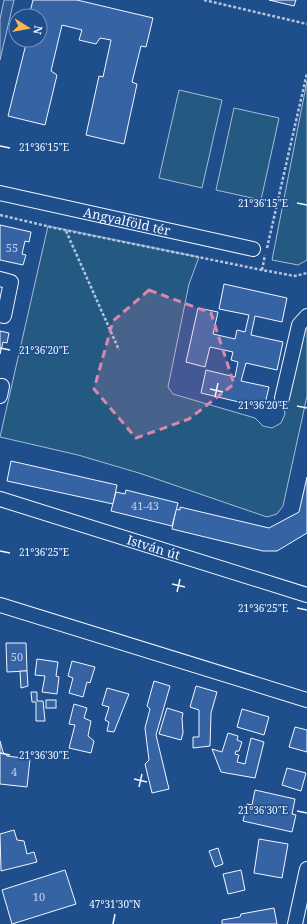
<svg xmlns="http://www.w3.org/2000/svg" width="307" height="924" font-family="'Noto Serif',serif">
  <rect width="100%" height="100%" fill="#1f4e8c"/>
  <g fill="#245a82" stroke="#a8bbd7">
    <path d="M307,81V260L298,265L272,260Z"/>
    <path d="M179,90L222,100L202,188L159,178Z"/>
    <path d="M234,108L279,118L261,200L216,190Z"/>
    <path d="M48,226L199,257L189,284L168,387L173,394L255,418L263,426L272,428L281,423L285,414L282,398L307,316V396L283,506L277,514L267,517L139,473L78,455L0,437Z"/>
  </g>
  <path fill="#305b95" stroke="#a8bbd7" d="M4,0H14L0,60V19Z"/>
  <g fill="#3563a3" stroke="#f2f6ff">
    <path d="M33,0H77L153,18L146,47L141,46L132,82L137,84L124,144L86,135L99,76L103,77L111,40L100,38L96,44L79,40L82,30L62,25L51,71L57,75L45,125L8,116L27,40H40V16H29Z"/>
    <path d="M269,0H296L294,6Z"/>
    <path d="M0,225L31,232L29,242L25,241L22,254L26,255L23,265L0,260Z"/>
    <path d="M224,284L287,298L282,322L255,316L251,335L283,342L277,370L246,363L241,381L269,387L264,408L201,393L206,370L235,377L238,362L231,360L233,352L210,347L205,367L186,362L198,308L218,312L213,334L235,339L237,330L245,332L249,315L219,309Z"/>
    <path d="M0,331L9,333L7,343L3,342L0,354Z"/>
    <path d="M11,461L117,485L113,504L7,481Z"/>
    <path d="M307,477V533L277,551H263L172,529L176,509L180,510V507L269,528L299,512Z"/>
    <path d="M126,490L178,503L172,526L111,511L116,492L125,494Z"/>
    <path d="M6,643H26L27,671L7,672Z"/>
    <path d="M37,659L58,662L56,676L59,677L57,694L42,692L45,676L35,675Z"/>
    <path d="M72,661L95,667L90,683L87,682L83,697L69,693L73,678L68,676Z"/>
    <path d="M20,671H27L28,686L21,688Z"/>
    <path d="M154,681L170,686L156,735L169,789L152,793L145,764L149,760L145,728L150,709L147,706Z"/>
    <path d="M196,686L217,692L211,713L210,746L193,748V737H199V710L190,707Z"/>
    <path d="M107,688L129,694L114,732L107,731L109,722L105,720L109,707L102,705Z"/>
    <path d="M31,692H37V701H43L45,721H36V702H32Z"/>
    <rect x="46" y="700" width="10" height="8"/>
    <path d="M74,704L87,708L84,718L91,721L88,736L94,741L91,753L69,748L75,725L69,724Z"/>
    <path d="M167,708L183,713L182,718L183,733L181,740L159,734Z"/>
    <path d="M242,709L269,717L264,735L237,727Z"/>
    <path d="M295,727L307,730V752L289,747Z"/>
    <path d="M228,733L238,736L237,740L242,742L239,751H236L235,754L239,755L237,762L245,764L251,738L264,742L255,778L221,772L212,749L222,752Z"/>
    <path d="M0,741L3,752L7,756L30,759L27,787L0,784Z"/>
    <path d="M287,768L306,773L301,791L282,785Z"/>
    <path d="M255,790L295,799L292,814L296,815L292,832L243,821L247,804L252,805Z"/>
    <path d="M14,830L17,840L24,841L27,854L34,852L37,862L1,871L0,834Z"/>
    <path d="M259,839L288,844L282,878L254,873Z"/>
    <path d="M218,848L223,864L215,867L209,851Z"/>
    <path d="M65,870L76,904L12,924L2,890Z"/>
    <path d="M241,870L245,890L228,894L223,874Z"/>
    <path d="M274,908L277,924H222V920L240,917L241,914Z"/>
  </g>
  <g fill="none" stroke-linecap="round" stroke-linejoin="round">
    <g stroke="#f2f6ff" stroke-width="16">
      <g id="minor">
        <path id="s1" d="M0,193L253,249"/>
        <path d="M0,279L11,282L4,316L0,315"/>
        <path d="M0,386H2L0,396"/>
        <path d="M282,398L299,325L307,316"/>
        <path id="s2" d="M0,499L307,595"/>
        <path d="M0,605L307,700"/>
        <path d="M295,924L307,869"/>
      </g>
    </g>
    <g stroke="#b3c4dc" stroke-width="2.5" stroke-dasharray="3 2" stroke-linecap="butt">
      <path d="M204,0L307,24"/>
      <path d="M0,215L55,228L262,270L295,276L307,273"/>
      <path d="M66,231L119,350"/>
      <path d="M267,248L307,73"/>
      <path d="M262,270L265,255"/>
    </g>
    <use href="#minor" stroke="#1f4e8c" stroke-width="14"/>
  </g>
  <path fill="#da87ad" fill-opacity="0.2" stroke="#da87ad" stroke-width="3" stroke-dasharray="8 5" stroke-linejoin="round" d="M149,290L211,313L234,384L189,419L136,438L94,389L113,321Z"/>
  <path fill="none" stroke="#f2f6ff" stroke-width="1.5" d="M0,146L10,148M297,203L307,205M0,348L10,350M210,389L223,392M215,397L218,383M297,406L307,408M0,551L10,553M172,584L185,587M177,592L180,579M297,608L307,610M0,753L10,755M134,779L147,782M139,787L142,774M297,811L307,813M113,924L115,914"/>
  <g text-anchor="middle" stroke-width="3" stroke-linejoin="round" paint-order="stroke">
    <g font-size="11" fill="#c3d1e8">
      <text x="12" y="252">55</text>
      <text x="145" y="510">41-43</text>
      <text x="17" y="661">50</text>
      <text x="14" y="776">4</text>
      <text x="39" y="901">10</text>
    </g>
    <g font-size="13" fill="#f2f6ff" stroke="#1f4e8c">
      <text dy="5" stroke="none"><textPath href="#s1" startOffset="130">Angyalföld tér</textPath></text>
      <text dy="5" stroke="none"><textPath href="#s2" startOffset="161">István út</textPath></text>
    </g>
  </g>
  <g font-size="10" text-anchor="middle" fill="#f2f6ff" stroke="#1f4e8c" stroke-width="3" stroke-linejoin="round" paint-order="stroke">
    <text x="44" y="151">21°36'15"E</text>
    <text x="263" y="207">21°36'15"E</text>
    <text x="44" y="354">21°36'20"E</text>
    <text x="263" y="409">21°36'20"E</text>
    <text x="44" y="556">21°36'25"E</text>
    <text x="263" y="612">21°36'25"E</text>
    <text x="44" y="759">21°36'30"E</text>
    <text x="263" y="814">21°36'30"E</text>
    <text x="115" y="908">47°31'30"N</text>
  </g>
  <g transform="translate(28 28) rotate(101)"><circle r="19" fill="#1f4e8c" stroke="#7391ba"/>
  <path d="M0-3L7 15L0 10L-7 15Z" fill="#ffb74d"/>
  <text y="-6" font-size="11" font-weight="bold" text-anchor="middle" fill="#f2f6ff">N</text>
  </g>
</svg>
